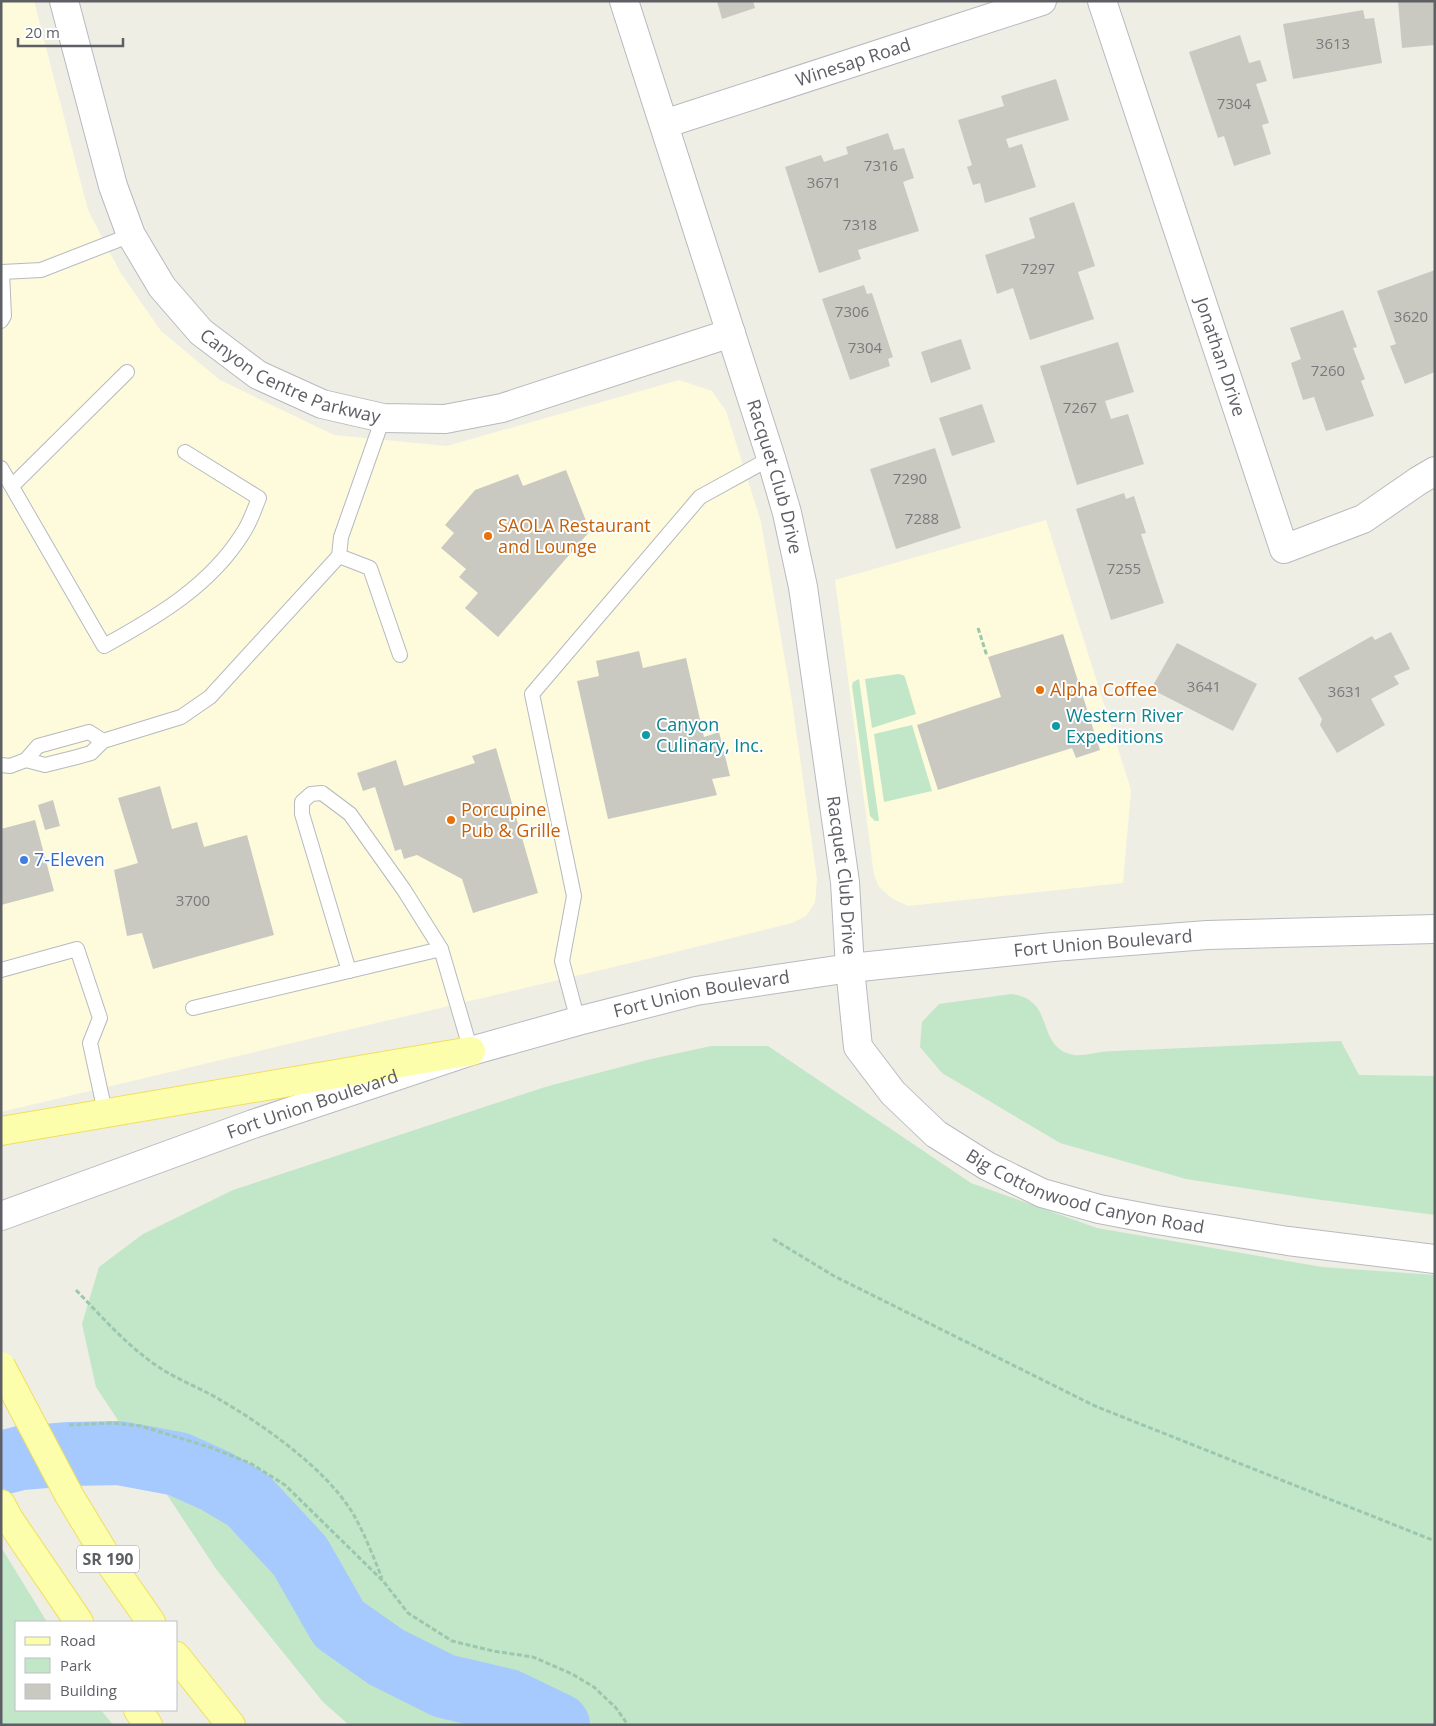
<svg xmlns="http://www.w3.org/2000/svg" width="1436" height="1726" font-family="'Open Sans',sans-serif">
  <rect width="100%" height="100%" fill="#efeee5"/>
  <g fill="#fdfbdc">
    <path d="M1,1H34L88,210L120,272L161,331L220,380L334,435L447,446L679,380L712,391L726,411L761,522L792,701L817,879L815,903L806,916L792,923L643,960L1,1112Z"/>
    <path d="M1046,520L1131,790L1123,883L908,906L893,899L879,887L874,875L835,580Z"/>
  </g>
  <g fill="#c2e6c8">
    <path d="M898,674L903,675L905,677L916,714L872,728L865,679Z"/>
    <path d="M859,679L879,821H875L870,816L852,686L853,682Z"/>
    <path d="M912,725L932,791L884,802L874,734Z"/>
    <path d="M1011,994C1057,999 1034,1048 1074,1055C1082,1056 1093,1053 1101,1052C1113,1051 1126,1050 1139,1050C1206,1047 1274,1044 1341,1041L1359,1075L1435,1076V1215L1307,1198L1186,1179L1060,1143L942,1073L920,1047L922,1022L939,1004Z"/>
    <path d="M711,1046H768L971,1183L1097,1228L1322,1267L1435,1275V1725H349L323,1702L216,1569L96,1387L82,1324L99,1267L143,1234L233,1190L545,1087L651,1059Z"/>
    <path d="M1,1547L47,1622H16V1710H101L113,1725H1Z"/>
  </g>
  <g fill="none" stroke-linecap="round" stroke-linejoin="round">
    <path stroke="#a6c9fe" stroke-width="64" d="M1,1463L21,1458L70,1454L119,1453L178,1464L216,1481L248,1500L300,1556L339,1624L386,1657L444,1686L508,1701L558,1725"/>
  </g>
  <g fill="#cac9c1">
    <path d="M717,1H753L755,8L722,19Z"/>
    <path d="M1398,1H1435V45L1402,48Z"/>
    <path d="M1363,10L1365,19L1374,18L1382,63L1293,79L1283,24Z"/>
    <path d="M1240,35L1249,63L1260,60L1267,81L1256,84L1269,123L1262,125L1271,154L1234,166L1224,136L1218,138L1189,52Z"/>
    <path d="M1056,79L1069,120L1006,139L1009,148L1022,144L1036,187L985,203L980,183L973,185L967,167L972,165L958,120L1004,106L1001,96Z"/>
    <path d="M888,133L894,150L904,148L914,178L903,182L919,231L858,250L861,259L819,273L785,167L821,155L824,162L848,154L846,147Z"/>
    <path d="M1074,202L1095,266L1078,272L1094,319L1030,340L1013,288L997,294L985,255L1035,238L1029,218Z"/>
    <path d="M1435,270V372L1405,384L1390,346L1396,344L1377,291Z"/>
    <path d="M864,285L867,294L872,293L893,357L888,359L890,366L850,380L822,299Z"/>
    <path d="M1343,310L1357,347L1353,348L1365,379L1361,381L1374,416L1326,431L1314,397L1303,400L1291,363L1301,359L1290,328Z"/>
    <path d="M961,339L971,369L931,383L921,352Z"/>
    <path d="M1118,342L1134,392L1105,401L1111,419L1128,414L1144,464L1077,485L1040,366Z"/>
    <path d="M982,404L995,442L952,456L939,418Z"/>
    <path d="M935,448L961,528L896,549L870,469Z"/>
    <path d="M566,470L590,531L498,637L465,608L478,593L459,577L466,569L441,548L454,533L445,525L475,490L518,474L523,486Z"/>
    <path d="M1124,493L1126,499L1134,496L1146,533L1141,534L1164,603L1111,620L1076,509Z"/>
    <path d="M1391,632L1410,669L1394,676L1399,684L1371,699L1385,725L1337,753L1320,725L1322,719L1298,678L1372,636L1375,640Z"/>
    <path d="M1063,634L1100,750L1076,758L1072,748L938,790L917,725L1001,697L988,657Z"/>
    <path d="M1177,643L1257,684L1233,731L1151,689Z"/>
    <path d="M639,651L643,668L686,658L704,737L719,732L730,776L712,779L717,795L608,819L577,681L599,676L596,661Z"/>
    <path d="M496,748L538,893L473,913L462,879L417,855L404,859L401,849L395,851L375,787L363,791L357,773L396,760L404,786L475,763L472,756Z"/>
    <path d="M160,786L172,829L197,822L204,847L247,835L274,935L153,969L142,933L127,936L114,870L138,863L118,798Z"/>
    <path d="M53,800L60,826L45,830L38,805Z"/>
    <path d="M35,820L54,891L1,905V829Z"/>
  </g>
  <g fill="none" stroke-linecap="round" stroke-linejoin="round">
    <g stroke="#b7b9bf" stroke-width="16">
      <g id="lane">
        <path d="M1,321L4,316L2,272L41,270L131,235"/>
        <path d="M1,468L104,646C157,617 211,585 243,533C250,523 254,510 259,498L185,452"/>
        <path d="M12,486L127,372"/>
        <path d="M339,556L370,568L400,655"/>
        <path d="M103,741L89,732L38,746L26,760L45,765L77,757L91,753L103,741L181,717L210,697L339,556L341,537L383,418"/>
        <path d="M1,765L10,766L26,760"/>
        <path d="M1,970L77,949L100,1018L90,1043L105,1112"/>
        <path d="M349,971L302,814V802L311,794L322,793L350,814L404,890L441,949"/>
        <path d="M193,1008L441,949L471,1051"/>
        <path d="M578,1021L562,961L574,896L532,694L700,497L771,458"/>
      </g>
    </g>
    <g stroke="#b7b9bf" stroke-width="30">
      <g id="street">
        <path id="s1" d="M64,1L113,186L131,235L162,287L201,332L258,375L322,404L383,418L445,419L502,408L731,333"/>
        <path id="s2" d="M624,1L771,458L787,513L803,587L845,882L850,968"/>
        <path id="s3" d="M1102,1L1284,549L1363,519L1418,481L1435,471"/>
        <path id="s4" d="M664,124L1042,1"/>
      </g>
    </g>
    <g stroke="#b8bac1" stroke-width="30">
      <g id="secondary">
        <path id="s5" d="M850,968L858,1047L893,1093L936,1134L987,1166L1042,1193L1099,1209L1157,1220L1288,1241L1435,1259"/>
        <path id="s6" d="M1,1216L253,1124L471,1051L578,1021L696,991L850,968L1053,947L1207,935L1435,929"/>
      </g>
    </g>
    <g stroke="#f0df5d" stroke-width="30">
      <g id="primary">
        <path d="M1,1131L471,1051"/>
        <path d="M69,1495L112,1566L151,1622"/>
        <path d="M1,1504L9,1519L79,1622"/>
        <path d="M176,1656L231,1725"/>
        <path d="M138,1710L148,1725"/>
      </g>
    </g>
    <g stroke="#9bc7af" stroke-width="3" stroke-dasharray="5 2.5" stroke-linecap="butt">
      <path d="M978,628L987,656"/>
      <path d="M773,1239L834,1276L1095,1406L1435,1541"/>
      <path d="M76,1290C100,1315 123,1341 150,1361C171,1377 194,1385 217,1398C262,1424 324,1467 352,1512C364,1532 373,1556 382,1578"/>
      <path d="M69,1425L112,1423L141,1426L212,1448L250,1463L285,1485L383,1581L408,1613L452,1641L493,1651L533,1657L572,1674L594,1687L616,1708L628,1725"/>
    </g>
    <use href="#lane" stroke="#fff" stroke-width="14"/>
    <use href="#street" stroke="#fff" stroke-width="28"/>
    <use href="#secondary" stroke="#fff" stroke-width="28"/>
    <use href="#primary" stroke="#fdfeab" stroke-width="28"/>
    <g stroke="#f0df5d" stroke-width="30" stroke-linecap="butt">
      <path id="primary-bridge" d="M1,1366L69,1495"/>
    </g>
    <use href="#primary-bridge" stroke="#fdfeab" stroke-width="28"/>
  </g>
  <g fill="#e8710a" stroke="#fff" stroke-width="2">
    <circle cx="488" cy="536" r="5"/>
    <circle cx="1040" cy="690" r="5"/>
    <circle cx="451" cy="820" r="5"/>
  </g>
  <g fill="#0f9aa8" stroke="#fff" stroke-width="2">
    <circle cx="1056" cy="726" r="5"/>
    <circle cx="646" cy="735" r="5"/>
  </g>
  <circle fill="#3f7fe0" stroke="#fff" stroke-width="2" cx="24" cy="860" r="5"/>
  <g text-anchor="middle" stroke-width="4" stroke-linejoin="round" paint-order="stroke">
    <g font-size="15" fill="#787a7c">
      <text x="1333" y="49">3613</text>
      <text x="1234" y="109">7304</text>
      <text x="881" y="171">7316</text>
      <text x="824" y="188">3671</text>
      <text x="860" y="230">7318</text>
      <text x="1038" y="274">7297</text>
      <text x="852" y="317">7306</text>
      <text x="1411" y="322">3620</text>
      <text x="865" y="353">7304</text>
      <text x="1328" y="376">7260</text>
      <text x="1080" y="413">7267</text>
      <text x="910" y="484">7290</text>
      <text x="922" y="524">7288</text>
      <text x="1124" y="574">7255</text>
      <text x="1204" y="692">3641</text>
      <text x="1345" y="697">3631</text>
      <text x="193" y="906">3700</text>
    </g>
    <rect fill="#fff" stroke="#8e8f93" stroke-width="1" x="77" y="1545.5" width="62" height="27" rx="4"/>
    <g font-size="16" font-weight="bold" fill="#5d5f65">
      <text x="108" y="1565">SR 190</text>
    </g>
    <g font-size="18" fill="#5d5f65" stroke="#fff">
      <text dy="6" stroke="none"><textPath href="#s4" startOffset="199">Winesap Road</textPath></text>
      <text dy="6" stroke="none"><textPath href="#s3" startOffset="375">Jonathan Drive</textPath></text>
      <text dy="6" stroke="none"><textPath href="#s1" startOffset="465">Canyon Centre Parkway</textPath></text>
      <text dy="6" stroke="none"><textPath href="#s2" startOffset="499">Racquet Club Drive</textPath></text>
      <text dy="6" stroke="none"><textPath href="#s2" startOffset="904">Racquet Club Drive</textPath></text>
      <text dy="6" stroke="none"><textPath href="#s6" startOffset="1141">Fort Union Boulevard</textPath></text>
      <text dy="6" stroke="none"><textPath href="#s6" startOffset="736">Fort Union Boulevard</textPath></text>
      <text dy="6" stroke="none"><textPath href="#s6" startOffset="331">Fort Union Boulevard</textPath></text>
      <text dy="6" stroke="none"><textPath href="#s5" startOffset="359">Big Cottonwood Canyon Road</textPath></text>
    </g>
    <g font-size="18" fill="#c56008" stroke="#fff" text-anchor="start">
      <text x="498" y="532">SAOLA Restaurant<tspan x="498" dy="21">and Lounge</tspan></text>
      <text x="1050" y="696">Alpha Coffee</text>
      <text x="461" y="816">Porcupine<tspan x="461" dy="21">Pub &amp; Grille</tspan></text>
    </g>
    <g font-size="18" fill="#0d838f" stroke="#fff" text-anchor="start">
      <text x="1066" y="722">Western River<tspan x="1066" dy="21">Expeditions</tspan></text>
      <text x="656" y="731">Canyon<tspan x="656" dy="21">Culinary, Inc.</tspan></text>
    </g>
    <g font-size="18" fill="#366cbe" stroke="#fff" text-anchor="start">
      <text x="34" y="866">7-Eleven</text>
    </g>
  </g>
  <rect width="1436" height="1726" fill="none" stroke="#5d5f65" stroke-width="5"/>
  <rect x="15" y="1621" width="162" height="90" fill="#ffffff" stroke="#bebfc1"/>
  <rect x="25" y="1637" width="25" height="8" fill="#fdfeab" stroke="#bebfc1"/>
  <text x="60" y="1646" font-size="15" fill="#5d5f65">Road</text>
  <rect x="25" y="1658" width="25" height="15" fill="#c2e6c8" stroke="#bebfc1"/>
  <text x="60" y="1671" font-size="15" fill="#5d5f65">Park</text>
  <rect x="25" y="1684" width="25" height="15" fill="#cac9c1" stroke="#bebfc1"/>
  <text x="60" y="1696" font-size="15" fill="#5d5f65">Building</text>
  <path d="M18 38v8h105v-8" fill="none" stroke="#5d5f65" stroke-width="2.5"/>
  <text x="25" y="38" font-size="15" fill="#5d5f65" stroke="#ffffff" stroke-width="4" paint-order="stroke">20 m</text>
</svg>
